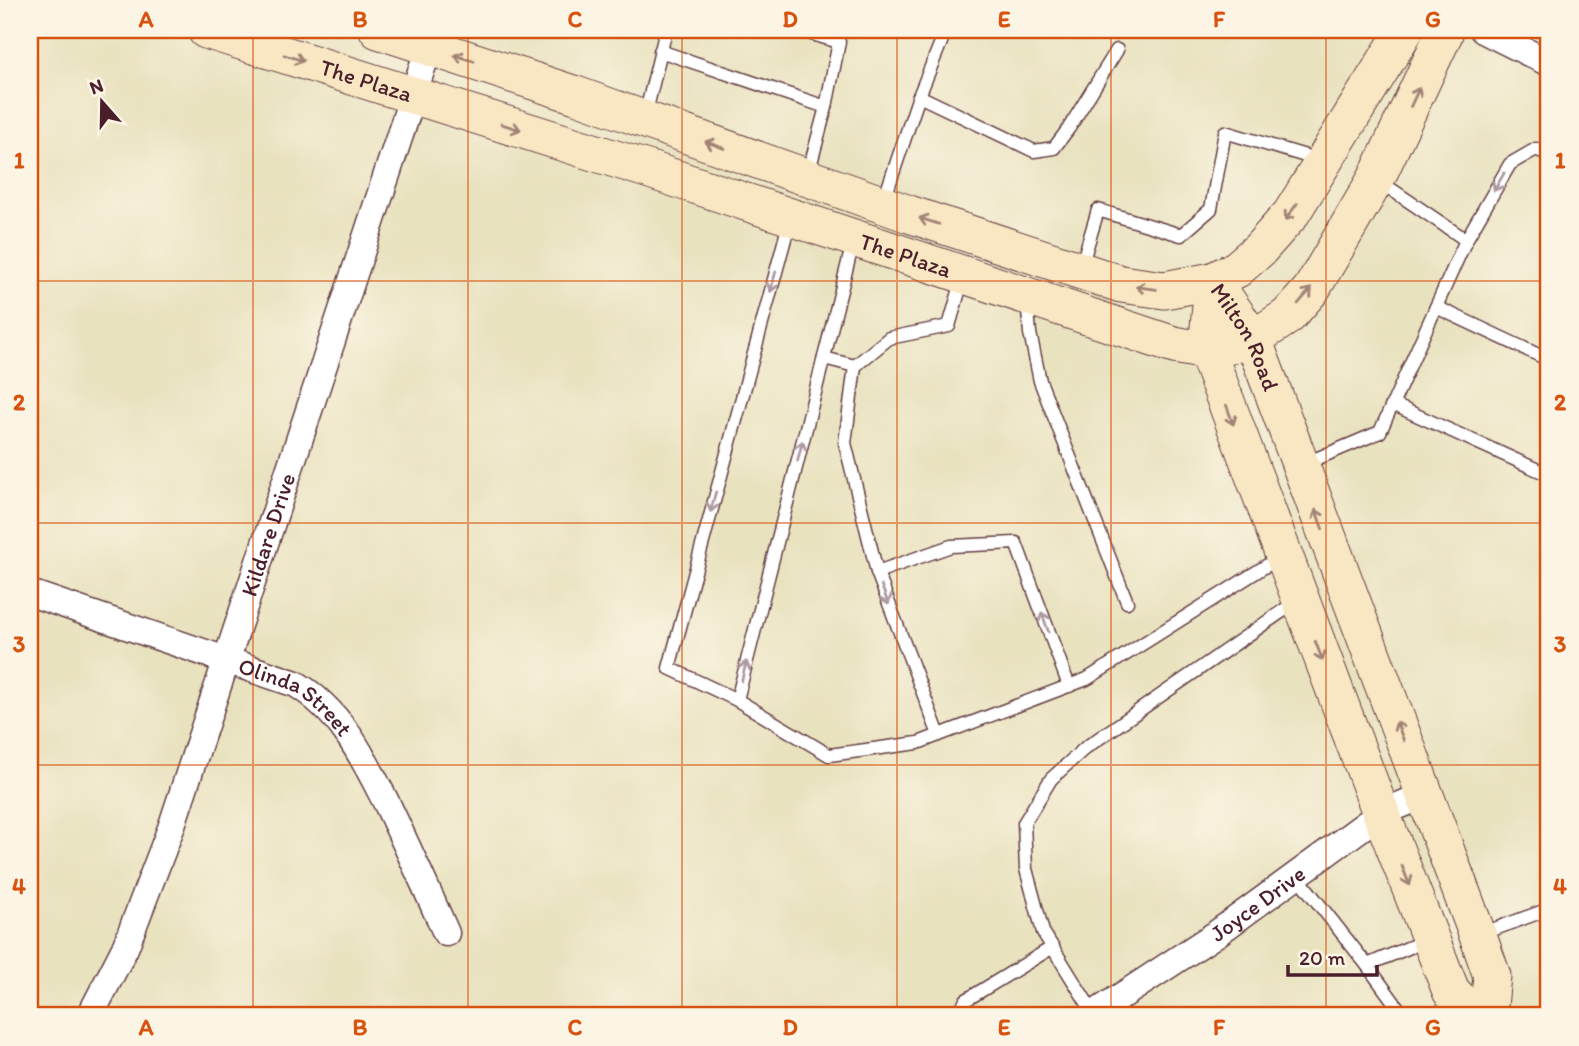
<svg xmlns="http://www.w3.org/2000/svg" width="1579" height="1046" font-family="Itim,sans-serif">
  <rect width="100%" height="100%" fill="#fcf5e5"/>
  <filter id="ink" filterUnits="userSpaceOnUse"><feTurbulence type="fractalNoise" baseFrequency=".0143" numOctaves="2"/><feDisplacementMap in="SourceGraphic" scale="14" xChannelSelector="R" yChannelSelector="G"/><feConvolveMatrix kernelMatrix="1 2 1 2 8 2 1 2 1" color-interpolation-filters="sRGB"/></filter>
  <filter id="wash" filterUnits="userSpaceOnUse"><feTurbulence type="fractalNoise" baseFrequency=".00686" numOctaves="4" result="noise"/><feDisplacementMap in="SourceGraphic" scale="28" xChannelSelector="R" yChannelSelector="G"/><feGaussianBlur stdDeviation="1.57" result="paint"/><feColorMatrix in="noise" values="0 0 0 0 0 0 0 0 0 0 0 0 0 0 0 0 0 1.4 0 .05"/><feComposite in="paint" operator="in"/></filter>
  <g filter="url(#wash)">
    <rect width="100%" height="100%" fill="#e9e2bf"/>
  </g>
  <g filter="url(#ink)">
    <g fill="none" stroke-linecap="round" stroke-linejoin="round">
      <g stroke="#623c41" stroke-width="15">
        <g id="lane">
          <path d="M799,30L839,42L826,107L808,174"/>
          <path d="M1272,30H1278"/>
          <path d="M660,51L826,107"/>
          <path d="M919,96L1034,151L1054,148L1069,128L1117,50"/>
          <path d="M645,116L666,30"/>
          <path d="M884,200L919,96L946,30"/>
          <path d="M790,220L669,668L737,700L853,243"/>
          <path d="M1466,240L1510,164L1536,149L1549,155"/>
          <path d="M1081,267L1098,210L1181,235L1211,209L1225,132L1319,160"/>
          <path d="M1027,299L1030,333L1040,381L1127,602"/>
          <path d="M1436,307L1549,360"/>
          <path d="M824,358L855,366L845,443L877,572"/>
          <path d="M855,366L889,338L949,326L963,278"/>
          <path d="M1392,404L1549,475"/>
          <path d="M1304,464L1380,432L1466,240L1379,181"/>
          <path d="M737,700L829,755L918,743L1087,679L1280,557"/>
          <path d="M939,735L877,572L951,546L1016,543L1069,686"/>
          <path d="M1296,875L1367,965L1404,1016"/>
          <path d="M1481,934L1549,909"/>
          <path d="M1367,965L1427,940"/>
          <path d="M1094,1014L1043,932L1026,869L1024,823L1051,779L1085,748L1297,601"/>
          <path d="M962,1016L961,1010L966,1000L1053,947"/>
        </g>
      </g>
      <g stroke="#623c41" stroke-width="29">
        <g id="street">
          <path d="M1483,30L1549,63"/>
          <path id="s1" d="M30,593L296,684C343,713 364,759 388,806C408,848 427,890 446,933"/>
          <path id="s2" d="M90,1016L125,948L171,828L429,47"/>
          <path id="s3" d="M1091,1016L1216,934L1381,813L1425,795"/>
        </g>
      </g>
      <g stroke="#623c41" stroke-width="39">
        <g id="secondary">
          <path id="s4" d="M206,30L647,169L1174,345L1207,351L1253,339L1288,316L1311,290L1376,179L1444,34L1443,30"/>
          <path d="M378,30L576,95L909,214L1121,284L1164,290L1213,281L1237,269L1259,250L1291,214L1405,30"/>
          <path id="s5" d="M1213,281L1253,339L1478,936L1492,976L1488,1016"/>
          <path d="M1213,281L1207,351L1381,813L1451,991L1474,1016"/>
        </g>
      </g>
      <use href="#lane" stroke="#fff" stroke-width="12"/>
      <use href="#street" stroke="#fff" stroke-width="26"/>
      <use href="#secondary" stroke="#f9e7c3" stroke-width="37"/>
    </g>
    <defs><path id="oneway-shaft" d="M-6 0H5M1.5-3L5.5 0L1.5 3" fill="none" stroke-width="1.6" stroke-linecap="round" stroke-linejoin="round" transform="scale(1.75)"/></defs>
    <g stroke="#a28377">
      <use href="#oneway-shaft" transform="translate(294 58) rotate(18)"/>
      <use href="#oneway-shaft" transform="translate(464 58) rotate(-162)"/>
      <use href="#oneway-shaft" transform="translate(1415 97) rotate(-65)"/>
      <use href="#oneway-shaft" transform="translate(511 127) rotate(17)"/>
      <use href="#oneway-shaft" transform="translate(715 145) rotate(-160)"/>
      <use href="#oneway-shaft" transform="translate(1291 212) rotate(126)"/>
      <use href="#oneway-shaft" transform="translate(929 221) rotate(-162)"/>
      <use href="#oneway-shaft" transform="translate(1146 288) rotate(-172)"/>
      <use href="#oneway-shaft" transform="translate(1305 296) rotate(-49)"/>
      <use href="#oneway-shaft" transform="translate(1230 415) rotate(70)"/>
      <use href="#oneway-shaft" transform="translate(1319 519) rotate(-110)"/>
      <use href="#oneway-shaft" transform="translate(1319 651) rotate(69)"/>
      <use href="#oneway-shaft" transform="translate(1400 731) rotate(-111)"/>
      <use href="#oneway-shaft" transform="translate(1406 876) rotate(68)"/>
    </g>
    <g stroke="#ae9aa0">
      <use href="#oneway-shaft" transform="translate(1499 182) rotate(120)"/>
      <use href="#oneway-shaft" transform="translate(773 282) rotate(105)"/>
      <use href="#oneway-shaft" transform="translate(800 451) rotate(-76)"/>
      <use href="#oneway-shaft" transform="translate(713 502) rotate(105)"/>
      <use href="#oneway-shaft" transform="translate(885 595) rotate(69)"/>
      <use href="#oneway-shaft" transform="translate(1045 622) rotate(-110)"/>
      <use href="#oneway-shaft" transform="translate(744 671) rotate(-76)"/>
    </g>
  </g>
  <path fill="none" stroke="#d8530f" stroke-width="2" stroke-opacity="0.55" d="M253,30V1016M468,30V1016M682,30V1016M897,30V1016M1111,30V1016M1326,30V1016M30,281H1549M30,523H1549M30,765H1549"/>
  <g text-anchor="middle" stroke-width="7" stroke-linejoin="round" paint-order="stroke">
    <g font-size="23" fill="#4a1f2b" stroke="#fcf5e5">
      <text dy="8" stroke="none"><textPath href="#s4" startOffset="168">The Plaza</textPath></text>
      <text dy="8" stroke="none"><textPath href="#s4" startOffset="735">The Plaza</textPath></text>
      <text dy="8" stroke="none"><textPath href="#s5" startOffset="65">Milton Road</textPath></text>
      <text dy="8" stroke="none"><textPath href="#s2" startOffset="514">Kildare Drive</textPath></text>
      <text dy="8" stroke="none"><textPath href="#s1" startOffset="287">Olinda Street</textPath></text>
      <text dy="8" stroke="none"><textPath href="#s3" startOffset="201">Joyce Drive</textPath></text>
    </g>
  </g>
  <rect width="1579" height="1046" fill="none" stroke="#fcf5e5" stroke-width="77"/>
  <g transform="translate(102 102) rotate(340)" stroke="#fcf5e5" stroke-width="5" paint-order="stroke">
  <path d="M0-5L12 26L0 18L-12 26Z" fill="#4a1f2b"/>
  <text y="-10" font-size="19" font-weight="bold" text-anchor="middle" fill="#4a1f2b">N</text>
  </g>
  <path d="M1288 965v10h89v-10" fill="none" stroke="#4a1f2b" stroke-width="3.5"/>
  <text x="1299" y="965" font-size="21" fill="#4a1f2b" stroke="#fcf5e5" stroke-width="5" paint-order="stroke">20 m</text>
  <rect x="38" y="38" width="1502" height="969" fill="none" stroke="#d8530f" stroke-width="2.5"/>
  <g font-size="23" text-anchor="middle" font-weight="bold" fill="#d8530f">
    <text x="146" y="27">A</text>
    <text x="360" y="27">B</text>
    <text x="575" y="27">C</text>
    <text x="790" y="27">D</text>
    <text x="1004" y="27">E</text>
    <text x="1219" y="27">F</text>
    <text x="1433" y="27">G</text>
    <text x="19" y="168">1</text>
    <text x="1560" y="168">1</text>
    <text x="19" y="410">2</text>
    <text x="1560" y="410">2</text>
    <text x="19" y="652">3</text>
    <text x="1560" y="652">3</text>
    <text x="19" y="894">4</text>
    <text x="1560" y="894">4</text>
    <text x="146" y="1035">A</text>
    <text x="360" y="1035">B</text>
    <text x="575" y="1035">C</text>
    <text x="790" y="1035">D</text>
    <text x="1004" y="1035">E</text>
    <text x="1219" y="1035">F</text>
    <text x="1433" y="1035">G</text>
  </g>
</svg>
